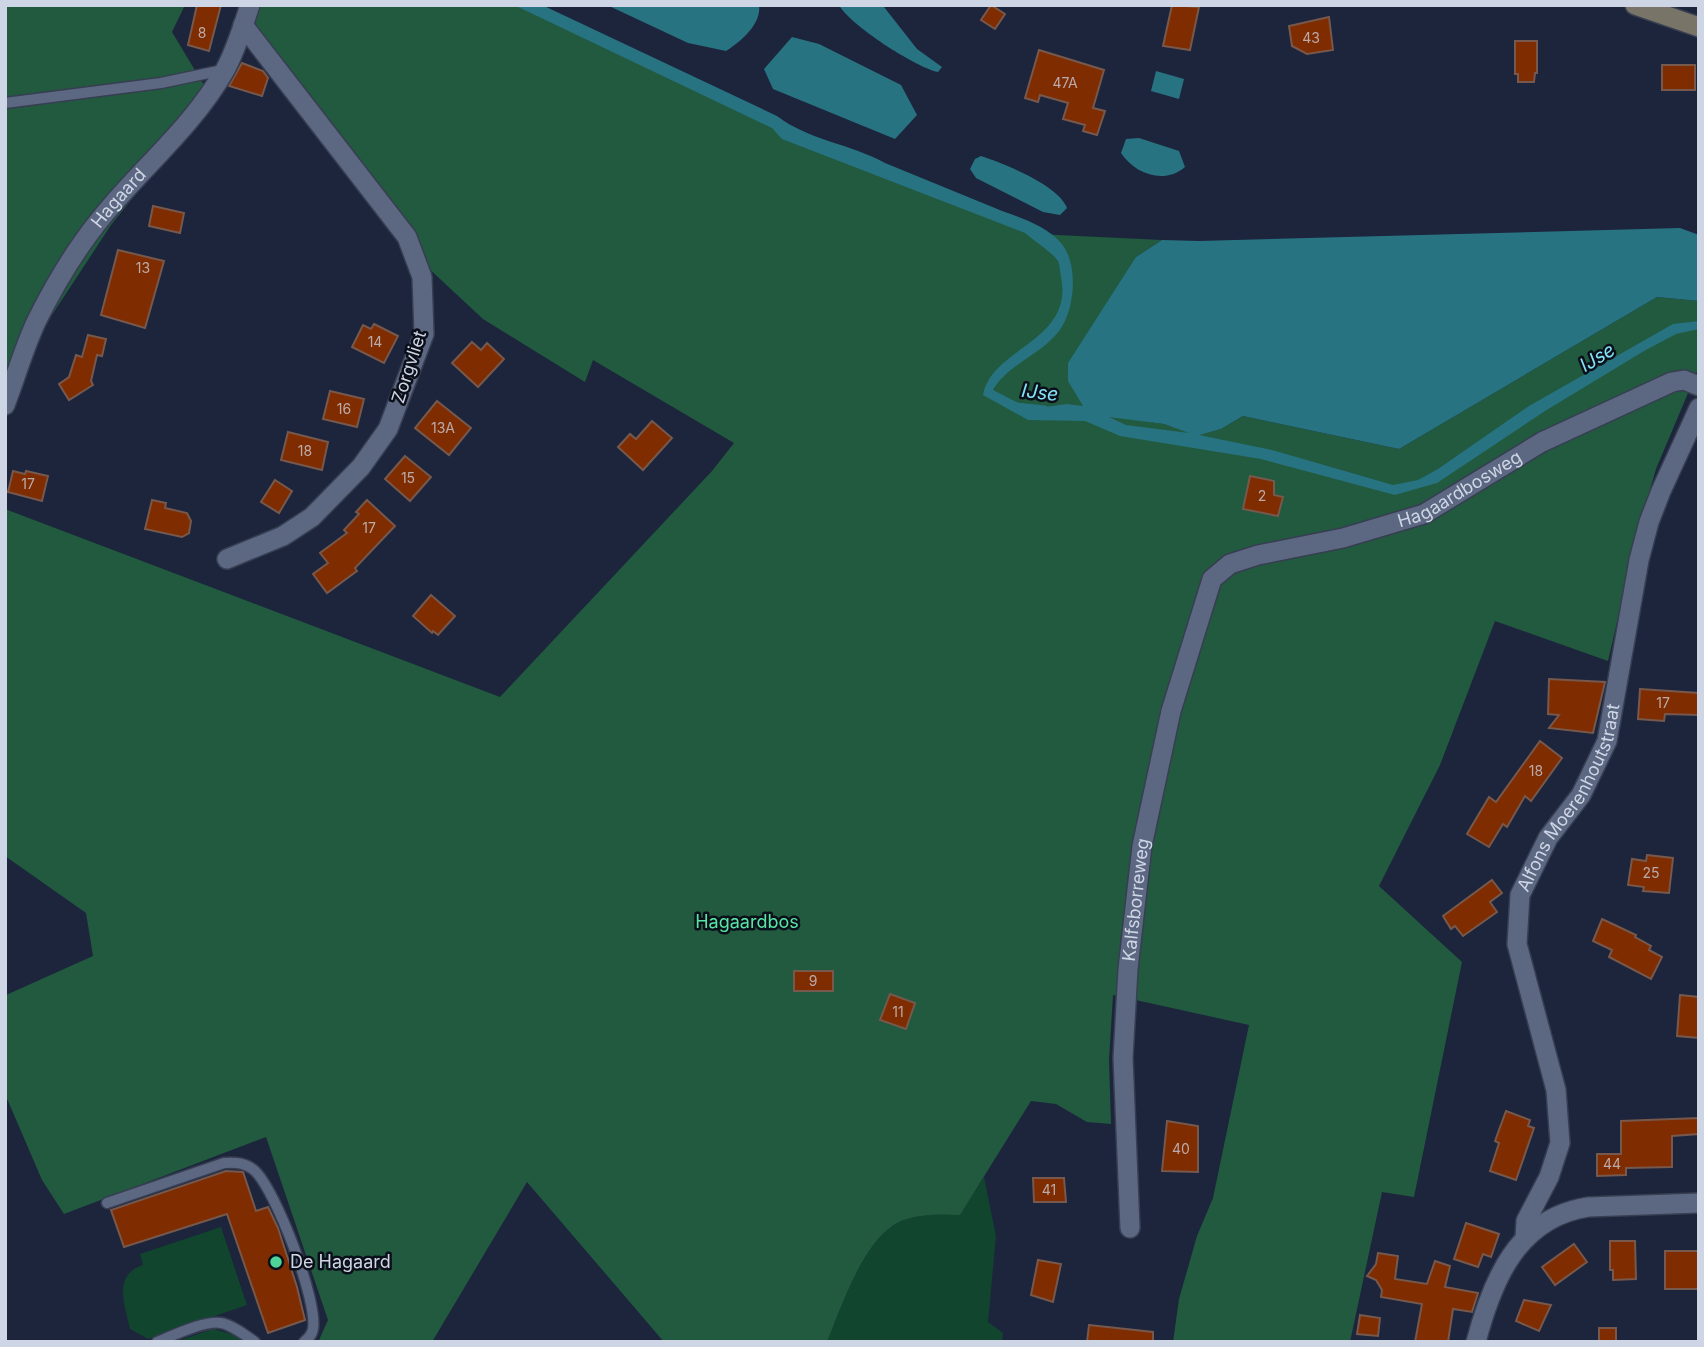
<svg xmlns="http://www.w3.org/2000/svg" width="1704" height="1347" font-family="Inter,sans-serif">
  <rect width="100%" height="100%" fill="#1c253c"/>
  <g fill="#11452e">
    <path d="M984,1177L996,1236L988,1322L1003,1333L1002,1342H827C842,1306 866,1230 907,1219C924,1214 942,1214 960,1214Z"/>
    <path d="M221,1227L247,1305L148,1339L130,1329C125,1305 112,1275 143,1265L140,1254Z"/>
    <path d="M213,1329L235,1335L244,1342H175Z"/>
  </g>
  <g fill="#215a3f">
    <path d="M5,5H185L172,32L202,82L218,99L196,119L111,225L46,324L5,421Z"/>
    <path d="M240,5H537L847,153L1036,234L1162,240L1136,257L1097,414L1164,424L1197,435L1221,429L1243,416L1399,449L1657,297L1699,301V367L1656,469L1639,527L1608,661L1495,621L1440,765L1379,886L1462,962L1414,1197L1382,1192L1350,1342H1173L1179,1299L1197,1236L1213,1198L1249,1025L1113,995L1109,1060L1111,1124L1087,1122L1056,1104L1031,1101L960,1215C942,1214 924,1214 907,1219C866,1230 842,1306 827,1342H664L527,1182L432,1342H315L319,1340L328,1320L266,1137L64,1214L42,1180L5,1094L6,995L93,956L86,913L5,856V509L500,697L712,471L734,443L593,360L585,382L483,319L425,265Z"/>
  </g>
  <g fill="#287382" fill-rule="evenodd">
    <path d="M514,5H542L777,116C808,140 851,144 885,163C920,177 955,192 990,206C1013,216 1044,223 1061,243C1078,263 1075,303 1063,325C1046,354 1009,362 993,390L1030,409L1067,404L1083,406L1068,381V363L1136,257L1162,240L1199,241L1680,228L1699,235V301L1657,297L1399,449L1243,416L1221,429L1199,435L1272,450L1393,485L1418,480L1438,469L1529,406L1673,324L1699,321V329L1676,334L1644,351L1545,411L1437,483L1395,495L1261,459L1120,436L1085,421L1028,420L983,395C992,347 1074,342 1061,277C1060,273 1060,265 1058,261C1053,253 1033,240 1025,233L782,139L772,128ZM1109,417L1164,424L1189,433L1126,425Z"/>
    <path d="M607,5H759C762,24 740,42 726,51L688,43Z"/>
    <path d="M839,5L884,7L917,49L942,67L938,72C915,67 850,25 839,5Z"/>
    <path d="M792,37L819,44L901,85L917,115L895,139L773,89L764,69Z"/>
    <path d="M1156,71L1184,79L1179,99L1151,91Z"/>
    <path d="M1139,138L1179,151L1185,167C1164,185 1135,174 1121,153L1126,139Z"/>
    <path d="M981,156C1005,164 1058,185 1067,208L1060,215L1043,212L976,178L970,169L975,159Z"/>
  </g>
  <g fill="none" stroke-linecap="round" stroke-linejoin="round">
    <path stroke="#287382" stroke-width="5" d="M1016,405L1045,408"/>
  </g>
  <g fill="#802c01" stroke="#76584c" stroke-width="2">
    <path d="M197,5H221L209,51L188,45Z"/>
    <path d="M991,5L1005,14L995,29L981,20Z"/>
    <path d="M1172,5L1199,7L1190,50L1163,46Z"/>
    <path d="M1329,17L1333,50L1307,54L1292,46L1289,26Z"/>
    <path d="M1515,41H1537V73H1535L1534,82H1518V74H1515Z"/>
    <path d="M1039,50L1104,70L1093,108L1105,111L1097,135L1083,131L1085,125L1063,119L1068,103L1040,95L1038,102L1025,98Z"/>
    <path d="M242,63L263,71L268,78L262,96L229,86Z"/>
    <rect x="1662" y="65" width="33" height="25"/>
    <path d="M153,206L184,213L180,233L149,226Z"/>
    <path d="M118,250L164,261L145,328L101,315Z"/>
    <path d="M374,324L398,336L384,363L352,347L363,325L371,329Z"/>
    <path d="M88,335L106,339L102,356L97,355L91,381L93,385L69,400L59,384L69,377L76,355L82,357Z"/>
    <path d="M472,342L481,350L487,343L504,359L478,387L452,363Z"/>
    <path d="M330,391L364,399L357,427L323,419Z"/>
    <path d="M437,401L471,428L449,455L415,428Z"/>
    <path d="M652,421L672,438L643,470L618,447L630,434L636,439Z"/>
    <path d="M288,432L328,442L322,470L281,460Z"/>
    <path d="M405,456L431,477L410,501L385,479Z"/>
    <path d="M13,471L25,474L26,471L48,476L42,501L8,492Z"/>
    <path d="M1250,476L1274,481V495L1283,497L1278,516L1243,509Z"/>
    <path d="M275,480L292,491L279,513L261,502Z"/>
    <path d="M152,500L166,503L165,508L187,513L191,521L189,533L182,537L145,529Z"/>
    <path d="M367,500L395,526L355,568L357,571L327,593L313,574L328,563L320,553L347,533L344,530L359,514L356,512Z"/>
    <path d="M431,595L455,616L438,635L433,631L432,633L413,616Z"/>
    <path d="M1549,679L1605,682L1593,733L1549,728L1559,715L1548,714Z"/>
    <path d="M1640,689L1699,693V715L1665,714L1664,721L1638,719Z"/>
    <path d="M1540,741L1562,758L1531,801L1525,796L1507,827L1503,824L1489,847L1467,834L1489,797L1496,802Z"/>
    <path d="M1647,855L1673,858L1669,893L1643,891L1644,887L1628,885L1632,859L1646,861Z"/>
    <path d="M1492,880L1502,893L1490,902L1497,912L1463,936L1455,926L1451,929L1443,916Z"/>
    <path d="M1602,919L1636,935L1635,937L1651,946L1649,950L1662,957L1651,979L1609,957L1612,950L1593,941Z"/>
    <rect x="794" y="971" width="39" height="20"/>
    <path d="M890,994L915,1003L906,1029L880,1020Z"/>
    <path d="M1680,995L1699,997V1038L1677,1036Z"/>
    <path d="M1506,1111L1530,1120L1528,1126L1534,1128L1516,1180L1490,1171L1499,1143L1495,1141Z"/>
    <path d="M1699,1118V1134L1672,1136V1167L1626,1168V1175L1597,1176V1154H1621V1121Z"/>
    <path d="M1167,1121L1198,1126V1172L1162,1171Z"/>
    <path d="M226,1171L243,1172L256,1211L268,1207L278,1228L297,1287L305,1320L268,1333L227,1214L124,1247L111,1210Z"/>
    <path d="M1033,1178H1064L1066,1202H1034Z"/>
    <path d="M1466,1223L1499,1234L1491,1257L1483,1254L1478,1267L1454,1259Z"/>
    <path d="M1610,1241H1635L1636,1279L1613,1280V1270H1610Z"/>
    <path d="M1574,1244L1587,1262L1555,1285L1542,1267Z"/>
    <rect x="1665" y="1251" width="34" height="38"/>
    <path d="M1378,1253L1398,1256L1395,1279L1427,1284L1435,1261L1450,1266L1445,1287L1478,1293L1472,1312L1453,1309L1448,1342H1415L1422,1304L1381,1297L1382,1290L1376,1280L1367,1276L1376,1264Z"/>
    <path d="M1038,1260L1061,1264L1053,1302L1031,1295Z"/>
    <path d="M1524,1300L1551,1305L1539,1331L1516,1321Z"/>
    <path d="M1360,1315L1380,1318L1378,1336L1357,1334Z"/>
    <path d="M1089,1325L1153,1332V1342H1087Z"/>
    <rect x="1599" y="1328" width="17" height="14"/>
  </g>
  <g fill="none" stroke-linecap="round" stroke-linejoin="round">
    <g stroke="#373e51" stroke-width="13">
      <g id="service">
        <path d="M5,103L161,83L223,70"/>
        <path d="M107,1203L224,1163C236,1162 246,1163 255,1171C276,1191 318,1301 313,1329C312,1335 309,1338 304,1342"/>
        <path d="M157,1342C172,1336 205,1320 221,1323C232,1325 245,1335 255,1342"/>
      </g>
    </g>
    <g stroke="#373e51" stroke-width="22">
      <g id="minor">
        <path id="s1" d="M5,405C16,377 24,347 37,320C50,294 66,266 83,242C125,181 188,135 225,70C236,50 243,26 250,5"/>
        <path d="M227,559L283,536L312,517L361,467L388,429L424,334L422,277L407,237L243,25"/>
        <path id="s2" d="M1130,1228L1123,1058L1128,969L1142,846L1171,711L1212,579L1230,564L1258,555L1343,538L1424,514L1542,442L1672,382L1684,380L1699,386"/>
        <path id="s3" d="M1525,1239L1526,1221L1549,1177L1560,1143L1556,1090L1517,944L1520,895L1548,838L1581,795L1607,741L1639,560L1649,522L1661,491L1699,408"/>
        <path d="M1476,1342C1492,1281 1517,1218 1588,1207L1699,1203"/>
      </g>
    </g>
    <g stroke="#373e51" stroke-width="22">
      <path id="secondary" d="M1635,5L1699,27"/>
    </g>
    <use href="#service" stroke="#5c6782" stroke-width="10"/>
    <use href="#minor" stroke="#5c6782" stroke-width="19"/>
    <use href="#secondary" stroke="#787468" stroke-width="19"/>
  </g>
  <circle fill="#4ed399" stroke="#0b0f19" stroke-width="2.5" cx="276" cy="1262" r="7"/>
  <g text-anchor="middle" stroke-width="5" stroke-linejoin="round" paint-order="stroke">
    <g font-size="14" fill="#baabab">
      <text x="202" y="38">8</text>
      <text x="1311" y="43">43</text>
      <text x="1065" y="88">47A</text>
      <text x="143" y="273">13</text>
      <text x="375" y="347">14</text>
      <text x="344" y="414">16</text>
      <text x="443" y="433">13A</text>
      <text x="305" y="456">18</text>
      <text x="408" y="483">15</text>
      <text x="28" y="489">17</text>
      <text x="1262" y="501">2</text>
      <text x="369" y="533">17</text>
      <text x="1663" y="708">17</text>
      <text x="1536" y="776">18</text>
      <text x="1651" y="878">25</text>
      <text x="813" y="986">9</text>
      <text x="898" y="1017">11</text>
      <text x="1181" y="1154">40</text>
      <text x="1612" y="1169">44</text>
      <text x="1049" y="1195">41</text>
    </g>
    <g font-size="18" fill="#ced5e4" stroke="#0b0f19">
      <text dy="6" stroke="none"><textPath href="#s1" startOffset="238">Hagaard</textPath></text>
      <text transform="translate(409 367) rotate(-72)" y="6">Zorgvliet</text>
      <text dy="6" stroke="none"><textPath href="#s2" startOffset="926">Hagaardbosweg</textPath></text>
      <text dy="6" stroke="none"><textPath href="#s3" startOffset="467">Alfons Moerenhoutstraat</textPath></text>
      <text dy="6" stroke="none"><textPath href="#s2" startOffset="329">Kalfsborreweg</textPath></text>
    </g>
    <g font-size="18" fill="#58e6a4" stroke="#0b0f19">
      <text x="747" y="928">Hagaardbos</text>
    </g>
    <g font-size="18" fill="#ced5e4" stroke="#0b0f19" text-anchor="start">
      <text x="290" y="1268">De Hagaard</text>
    </g>
    <g font-size="19" font-style="italic" fill="#85e3f8" stroke="#0b0f19">
      <text transform="translate(1597 357) rotate(-31)" y="7">IJse</text>
      <text transform="translate(1040 392) rotate(7)" y="7">IJse</text>
    </g>
  </g>
  <rect width="1704" height="1347" fill="none" stroke="#ced5e4" stroke-width="14"/>
</svg>
